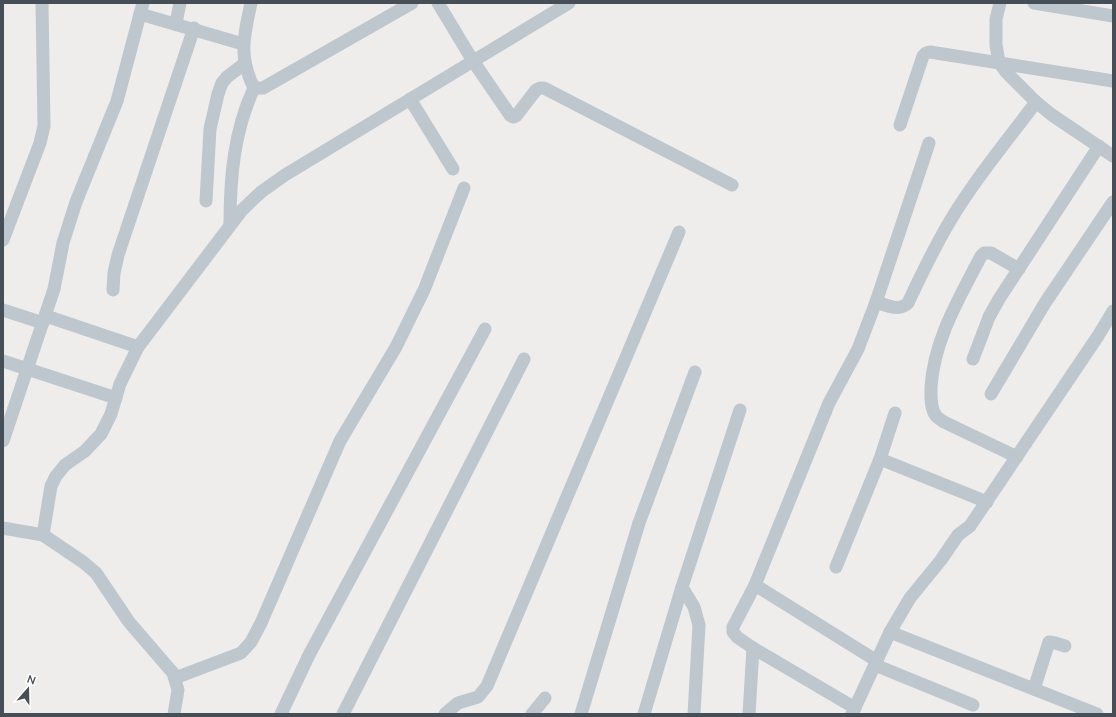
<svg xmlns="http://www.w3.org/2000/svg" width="1116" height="717" font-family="'Nunito Sans',sans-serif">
  <rect width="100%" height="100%" fill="#efecec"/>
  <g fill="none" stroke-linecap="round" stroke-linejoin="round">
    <g stroke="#bec6ce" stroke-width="13">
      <path d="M251,3C244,36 238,56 254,88H263L412,3"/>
      <path d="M438,3L473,61L510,115L513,117L516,116L536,90L540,88H544L732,185"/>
      <path d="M1000,3L996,19V45L999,62L1006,72L1036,102L1052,115L1113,156"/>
      <path d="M1034,3L1113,16"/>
      <path d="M140,14L243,44"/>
      <path d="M176,23L180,3"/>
      <path d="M410,99L453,169"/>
      <path d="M900,125L923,56L926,53L930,52L1113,81"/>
      <path d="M206,201L210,129L218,94L222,83L227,77L244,64"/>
      <path d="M230,224C230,177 234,131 254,88"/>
      <path d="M3,240L40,143L44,126L42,3"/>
      <path d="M113,290L114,273L118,255L194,28"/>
      <path d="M876,302C886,305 899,312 908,303C921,275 934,248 950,221C975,179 1007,141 1036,102"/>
      <path d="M3,310L43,323"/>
      <path d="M46,316L138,347"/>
      <path d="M973,359L989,317L999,299L1099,146"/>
      <path d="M3,361L116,398"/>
      <path d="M991,394L1045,303L1113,202"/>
      <path d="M3,441L54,289L63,243L76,202L117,101L143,3"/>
      <path d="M1017,457L944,422C941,420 938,418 936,416C930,408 931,396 931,387C934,339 960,297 981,256L984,253H991L1019,269"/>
      <path d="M880,459L987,502"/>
      <path d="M3,528L43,535L83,562L96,573L129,622L173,673L178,690L174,714"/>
      <path d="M43,535L51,486L56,476L65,465L85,451L101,434L111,414L120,384L138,347L242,210L261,192L285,175L569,3"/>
      <path d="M836,567L880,459L895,413"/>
      <path d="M755,585L877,661"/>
      <path d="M682,587L694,607L699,625L694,714"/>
      <path d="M890,632L1097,714"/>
      <path d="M875,665L973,705"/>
      <path d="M175,678L241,653L251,642L261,623L340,441L396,347L424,290L464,188"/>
      <path d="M1034,689L1049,642L1055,643L1065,646"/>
      <path d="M855,708L753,648L737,637L733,632V627L755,585L829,403L858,349L876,302L929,143"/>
      <path d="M281,714L309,655L485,329"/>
      <path d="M343,714L524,359"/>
      <path d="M445,714L458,703L478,697L487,686L679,232"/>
      <path d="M532,714L545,698"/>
      <path d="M581,714L639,523L695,372"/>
      <path d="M644,714L682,587L740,410"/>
      <path d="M749,714L753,648"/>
      <path d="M852,714L890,632L910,598L941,560L958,535L970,526L1098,336L1113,311"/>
    </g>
  </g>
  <rect width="1116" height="717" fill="none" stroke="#464f58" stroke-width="8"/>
  <g transform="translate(28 689) rotate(20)" stroke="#ffffff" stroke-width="3" paint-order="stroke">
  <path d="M0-3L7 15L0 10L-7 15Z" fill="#464f58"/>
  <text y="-6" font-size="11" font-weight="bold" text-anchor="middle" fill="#464f58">N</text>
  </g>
</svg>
